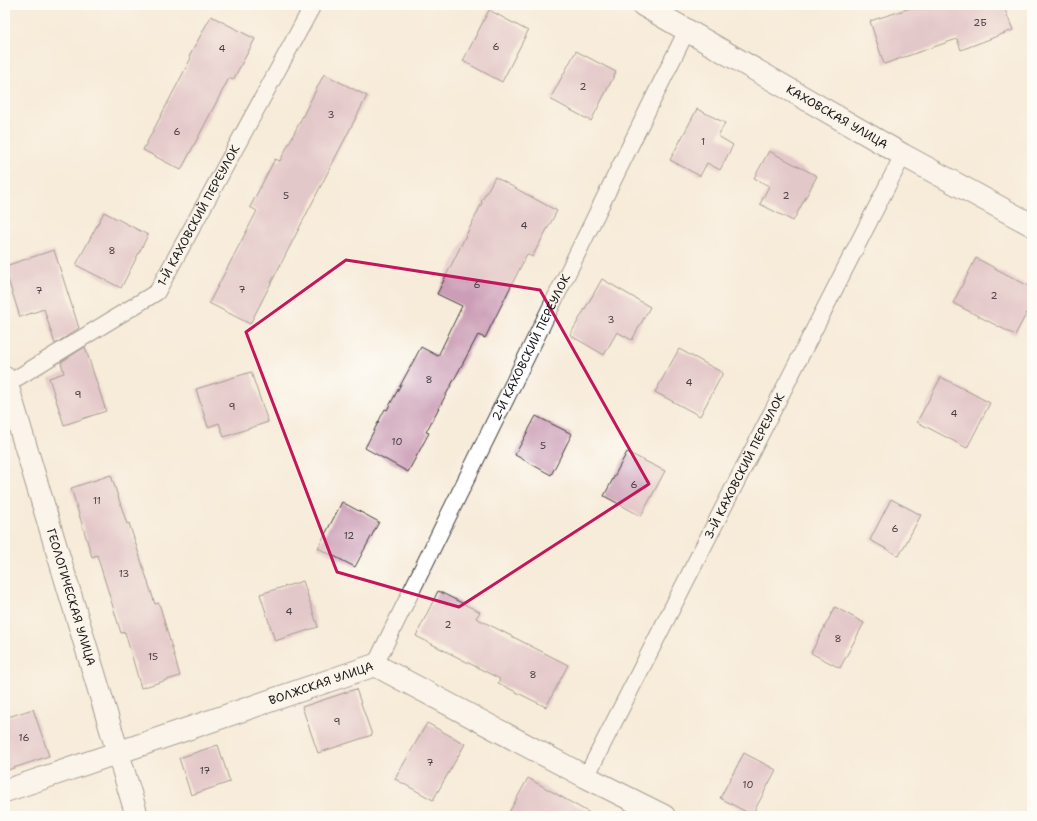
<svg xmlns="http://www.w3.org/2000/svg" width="1037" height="821" font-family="'Shantell Sans',sans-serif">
  <rect width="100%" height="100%" fill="#fdfcf7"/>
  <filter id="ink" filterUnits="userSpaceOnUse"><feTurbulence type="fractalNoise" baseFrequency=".025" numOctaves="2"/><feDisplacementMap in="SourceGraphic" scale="8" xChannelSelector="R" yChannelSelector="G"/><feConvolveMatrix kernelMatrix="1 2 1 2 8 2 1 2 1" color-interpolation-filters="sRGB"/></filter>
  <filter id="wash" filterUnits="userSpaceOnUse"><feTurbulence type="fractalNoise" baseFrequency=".012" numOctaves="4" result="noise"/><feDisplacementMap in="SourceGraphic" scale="16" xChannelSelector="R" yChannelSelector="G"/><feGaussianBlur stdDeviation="0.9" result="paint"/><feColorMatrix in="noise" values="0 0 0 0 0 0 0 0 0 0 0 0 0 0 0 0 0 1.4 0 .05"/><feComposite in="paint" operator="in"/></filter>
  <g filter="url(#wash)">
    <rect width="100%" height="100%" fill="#f7ebd9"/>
    <g id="blocks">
      <g fill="#cb9db6">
        <path d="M920,5H1003L1013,30L961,50L957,39L884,64L870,21Z"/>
        <path d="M489,10L528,31L502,82L463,61Z"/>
        <path d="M211,16L255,39L233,80L229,78L181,170L143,150L191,58L189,57Z"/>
        <path d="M576,51L616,72L591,121L550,99Z"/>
        <path d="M324,74L367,96L250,324L209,303L257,211L250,207L275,159L280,161Z"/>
        <path d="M697,109L725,123L718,136L733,145L720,170L707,163L700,176L670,160Z"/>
        <path d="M769,151L817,176L793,221L760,204L769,186L754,178Z"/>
        <path d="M495,177L557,211L532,257L527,254L485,338L478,335L426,432L429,433L408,472L365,448L385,409L387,410L421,347L438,356L462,306L437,294L482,203L481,202Z"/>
        <path d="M104,212L148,235L121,288L76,265Z"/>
        <path d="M54,250L79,328L55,344L44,309L20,317L5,270V266Z"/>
        <path d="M976,258L1032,288V303L1015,335L953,303Z"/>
        <path d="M602,279L650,307L632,340L617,332L604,355L570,335Z"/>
        <path d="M85,347L106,411L64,425L49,378L64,373L61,362Z"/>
        <path d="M679,349L723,373L700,416L655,392Z"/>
        <path d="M251,372L268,422L224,437L219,423L208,427L196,389Z"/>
        <path d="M941,377L990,403L967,448L917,422Z"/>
        <path d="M536,416L572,434L551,475L515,455Z"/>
        <path d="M627,452L665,471L641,516L604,496Z"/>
        <path d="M111,475L127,524L129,523L155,604L159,603L180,676L141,688L125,632L121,633L97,555L92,557L71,488Z"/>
        <path d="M891,499L921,515L899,556L870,540Z"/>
        <path d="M342,502L379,522L355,567L318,548Z"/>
        <path d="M303,581L318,627L275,641L260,594Z"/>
        <path d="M438,591L480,612L476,618L568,665L546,707L498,683L500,679L416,636Z"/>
        <path d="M835,607L864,623L840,668L811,653Z"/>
        <path d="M356,689L372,735L318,753L302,707Z"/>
        <path d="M33,709L49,756L5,771V718Z"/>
        <path d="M427,723L465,744L433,800L395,779Z"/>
        <path d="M218,745L230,782L191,795L179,758Z"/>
        <path d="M744,753L776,770L752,815L720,798Z"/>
        <path d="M528,778L595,816H507Z"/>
      </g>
    </g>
  </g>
  <g filter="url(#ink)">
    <use href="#blocks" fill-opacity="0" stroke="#3d3b38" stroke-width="1"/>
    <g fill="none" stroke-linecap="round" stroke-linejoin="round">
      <g stroke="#3d3b38" stroke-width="18">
        <g id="lane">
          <path id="s1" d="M7,384L157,292L313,5"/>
          <path id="s2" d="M375,665L687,30"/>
          <path id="s3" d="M586,777L903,155"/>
        </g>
      </g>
      <g stroke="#3d3b38" stroke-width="24">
        <g id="street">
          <path id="s4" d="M643,5L903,155L1032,225"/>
          <path id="s5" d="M5,378L137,816"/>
          <path id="s6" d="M5,791L375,665L586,777L664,816"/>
        </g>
      </g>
      <use href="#lane" stroke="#fff" stroke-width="16"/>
      <use href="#street" stroke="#fff" stroke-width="22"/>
    </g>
  </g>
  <path d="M0 0H1037V821H0ZM346,260L540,290L649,484L459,607L337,572L246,332Z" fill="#f7ebd9" fill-opacity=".55" fill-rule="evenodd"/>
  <path fill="none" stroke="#c2185b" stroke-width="3" stroke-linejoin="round" d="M346,260L540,290L649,484L459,607L337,572L246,332Z"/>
  <g text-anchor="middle" stroke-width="3" stroke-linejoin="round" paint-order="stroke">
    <g font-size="10" fill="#483c42">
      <text x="980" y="26">2Б</text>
      <text x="496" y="50">6</text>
      <text x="222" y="52">4</text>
      <text x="583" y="90">2</text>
      <text x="331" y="118">3</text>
      <text x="177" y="135">6</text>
      <text x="703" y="145">1</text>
      <text x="286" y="199">5</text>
      <text x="786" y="199">2</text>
      <text x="524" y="229">4</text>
      <text x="112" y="254">8</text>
      <text x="477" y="288">6</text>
      <text x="242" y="293">7</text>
      <text x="39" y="294">7</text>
      <text x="994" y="299">2</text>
      <text x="611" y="323">3</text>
      <text x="429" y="383">8</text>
      <text x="689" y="386">4</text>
      <text x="78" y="398">9</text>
      <text x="232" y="410">9</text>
      <text x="954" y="417">4</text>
      <text x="397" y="445">10</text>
      <text x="543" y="449">5</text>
      <text x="634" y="488">6</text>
      <text x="97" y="504">11</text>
      <text x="895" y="532">6</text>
      <text x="349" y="539">12</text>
      <text x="124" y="577">13</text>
      <text x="289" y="615">4</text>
      <text x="448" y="628">2</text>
      <text x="838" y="642">8</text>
      <text x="153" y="660">15</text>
      <text x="533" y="678">8</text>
      <text x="337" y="725">9</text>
      <text x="24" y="741">16</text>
      <text x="430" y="766">7</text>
      <text x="205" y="774">17</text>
      <text x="748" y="788">10</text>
    </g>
    <g font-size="12" fill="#1c1c1c" stroke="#fdfcf7">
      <text dy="4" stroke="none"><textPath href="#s4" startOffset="224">КАХОВСКАЯ УЛИЦА</textPath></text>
      <text dy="4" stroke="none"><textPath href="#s1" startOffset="263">1-Й КАХОВСКИЙ ПЕРЕУЛОК</textPath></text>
      <text dy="4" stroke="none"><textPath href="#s2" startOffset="354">2-Й КАХОВСКИЙ ПЕРЕУЛОК</textPath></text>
      <text dy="4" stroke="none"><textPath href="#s3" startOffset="349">3-Й КАХОВСКИЙ ПЕРЕУЛОК</textPath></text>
      <text dy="4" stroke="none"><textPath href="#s5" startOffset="229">ГЕОЛОГИЧЕСКАЯ УЛИЦА</textPath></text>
      <text dy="4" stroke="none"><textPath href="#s6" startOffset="334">ВОЛЖСКАЯ УЛИЦА</textPath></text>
    </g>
  </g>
  <rect width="1037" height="821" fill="none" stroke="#fdfcf7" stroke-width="20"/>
</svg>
